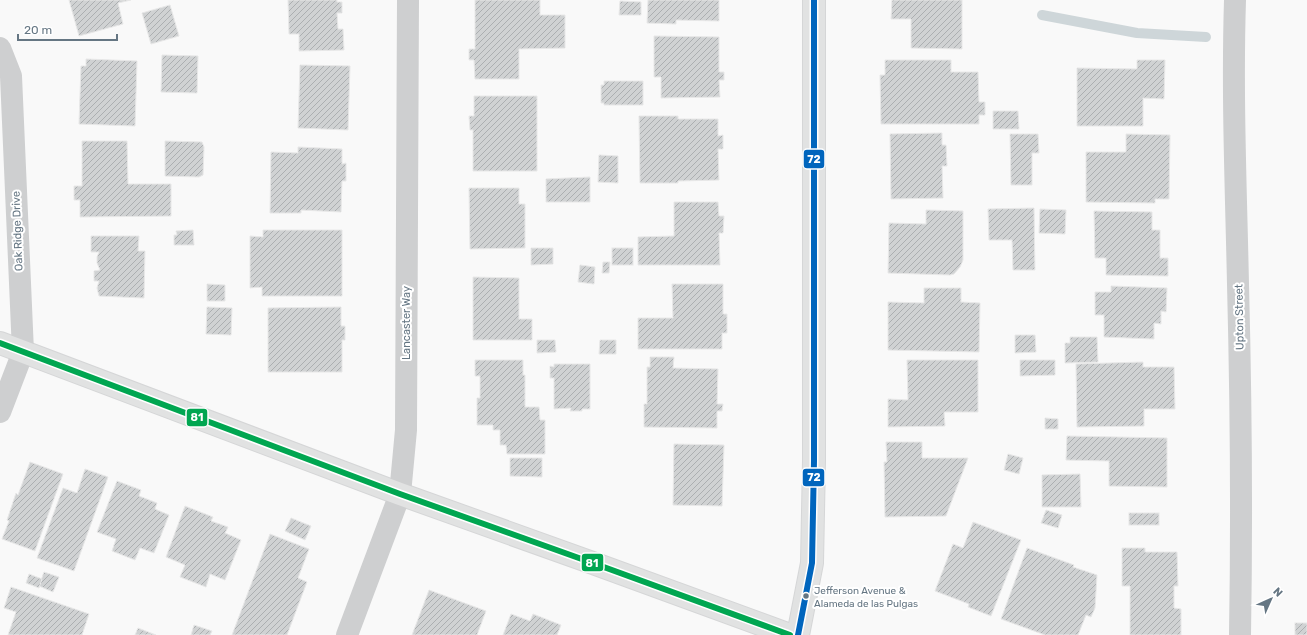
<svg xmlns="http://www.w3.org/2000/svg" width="1307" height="635" font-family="Rubik,sans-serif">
  <defs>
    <pattern id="building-hatch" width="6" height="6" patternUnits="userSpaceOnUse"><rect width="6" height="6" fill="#d0d2d3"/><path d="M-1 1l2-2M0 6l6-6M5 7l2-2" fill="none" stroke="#acafb1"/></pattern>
  </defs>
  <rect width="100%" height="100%" fill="#f9f9f9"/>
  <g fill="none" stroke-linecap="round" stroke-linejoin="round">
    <path stroke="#ced6d9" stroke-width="10" d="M1042,15L1137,33L1206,37"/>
  </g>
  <g fill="url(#building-hatch)" stroke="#e8e8e8">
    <path d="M69,0H131L118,3L123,24L79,36Z"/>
    <path d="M288,0H337V2H342V13H337L338,29H343L344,50L299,51V34H289Z"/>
    <path d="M475,0H540V15H565V48L519,49V79H475L474,60H469V49H475Z"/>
    <path d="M648,0H719V21L676,20V24L647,23Z"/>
    <path d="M892,0H962V49L911,48V19H891Z"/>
    <path d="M620,1L641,2V15H619Z"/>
    <path d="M170,5L179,36L151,44L142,13Z"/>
    <path d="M654,36L719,37V72H724V80H719L720,97L661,98V77H654Z"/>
    <path d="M162,55L198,56L197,93L161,92Z"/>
    <path d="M86,59L137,61L135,126L79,124L81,66H86Z"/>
    <path d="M885,60H951V72H978L979,102H985V115H979V124H881L880,75H885Z"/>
    <path d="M1137,60H1165L1164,99L1143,98V126H1077V68L1137,69Z"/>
    <path d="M300,65L350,66L348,130L298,128Z"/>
    <path d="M604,81H643V105H604V103H601V85H604Z"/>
    <path d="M474,96H537V171H473V130H470L469,116H474Z"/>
    <path d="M993,111H1018L1019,129H993Z"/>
    <path d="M639,116H678V119H718V136L723,135V149H718L719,180L678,181V183H640Z"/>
    <path d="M942,133V145H946L947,166H942L943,198L891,199L890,134Z"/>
    <path d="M1010,134H1038L1039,153H1032V185H1011Z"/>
    <path d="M1126,134L1170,135L1169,199H1155V203L1086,202V152H1126Z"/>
    <path d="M82,141H127L128,184H171V216L80,217V200H74V186H82Z"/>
    <path d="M165,141L202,142L204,147L203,175L199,177L165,176Z"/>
    <path d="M298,147L342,149V164L346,163V181H342L341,212L301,210V213H270L271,152L298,153Z"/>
    <path d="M599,155L618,156V183L598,182Z"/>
    <path d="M590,177V202H546V179Z"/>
    <path d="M469,188H519V204H525V248L470,249Z"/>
    <path d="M674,202H718L719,216H724L723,233H719L720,265H638V237L674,236Z"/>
    <path d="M1034,208L1035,270H1013L1012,240H989L988,209Z"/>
    <path d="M1040,209L1066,210L1065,234L1039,233Z"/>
    <path d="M926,210L963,211V260L960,267L954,274L950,275L888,273L889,223L926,224Z"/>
    <path d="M1094,211L1152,212V230H1160V258H1168V276L1106,275V258H1095Z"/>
    <path d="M193,230L194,245H174V235H177L176,231Z"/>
    <path d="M263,230H342V296H262V287L250,288V236L263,237Z"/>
    <path d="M91,236H139L138,251H145L144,298L99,296L97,288L99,281H94V271L100,270L97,263V257L99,252H91Z"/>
    <path d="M531,248H553V264L531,265Z"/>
    <rect x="612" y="248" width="21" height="17"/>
    <path d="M603,262H610L609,273H602Z"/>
    <path d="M580,265L595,267L594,284L578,282Z"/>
    <path d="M473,277L519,278V319H532V340H473Z"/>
    <path d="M207,284L225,285V301H207Z"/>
    <path d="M672,284H723V314H727V333H722V349H638V318H673Z"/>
    <path d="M1111,286L1167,288L1166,312L1161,311V324L1154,323V339L1104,337V315H1095V292H1111Z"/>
    <path d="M924,288H961V302L980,303L979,352L888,350V302L924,303Z"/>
    <path d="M207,307L232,308L231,335L206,334Z"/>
    <path d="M341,307V326H345V340H342V372H268V308Z"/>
    <path d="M1015,335H1035L1036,352L1015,353Z"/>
    <path d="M1070,337H1097L1098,362L1065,363V343H1070Z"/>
    <path d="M537,340H555L556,352L537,353Z"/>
    <path d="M600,340H616V354H599Z"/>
    <path d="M650,357H674L673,368L718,369L717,404H723L722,411H717V428L644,427V404H647V367H650Z"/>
    <path d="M475,360H523V375H525V407H539L540,420H545V454H507L506,445H500V430H493V425H477V398H480V376H475Z"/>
    <path d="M907,360H978V412H944L945,426L888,427V399L908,400Z"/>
    <path d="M1020,360H1055V375L1020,376Z"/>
    <path d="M1143,362V367H1174L1175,409H1144V426L1077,427L1076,364Z"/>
    <path d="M554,364H590V409H582V411H570L571,408L554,409V378H550V366L554,367Z"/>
    <path d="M1045,418L1058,419V429H1045Z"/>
    <path d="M1067,436L1167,438V487L1109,486V461L1066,460Z"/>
    <path d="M886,442H922V458H968L946,516L885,517L884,462H887Z"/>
    <path d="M674,444L724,445L722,506L673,505Z"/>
    <path d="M1008,454L1023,458L1019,474L1004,470Z"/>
    <path d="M510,458H542V477L510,476Z"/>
    <path d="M30,462L63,474L35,551L2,539L9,521L7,520L16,493L18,495Z"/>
    <path d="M85,469L108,477L74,571L37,558L63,488L77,493Z"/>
    <path d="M1080,474L1081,507H1042V475Z"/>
    <path d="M117,481L141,490L139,496L157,503L155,509L169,515L154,553L140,548L135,560L112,551L116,539L97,532Z"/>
    <path d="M185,506L213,517L211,521L228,527L225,533L241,540L225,580L210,574L206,587L180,577L185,565L166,557Z"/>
    <path d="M1046,510L1062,515L1058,528L1041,523Z"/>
    <rect x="1129" y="513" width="30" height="12"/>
    <path d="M291,518L311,526L305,540L285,531Z"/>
    <path d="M973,522L1021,540L991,616L968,607L969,604L935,591L953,544L963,548Z"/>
    <path d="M270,534L309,549L298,578L307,582L287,635H232Z"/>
    <path d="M1027,548L1074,565L1073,567L1097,575L1095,608L1091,617L1086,615L1078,635H1045L1001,619Z"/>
    <path d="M1122,548H1145V552H1177L1178,586H1174V608L1181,609V635H1130V586H1122Z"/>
    <path d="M44,572L59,577L53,592L39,586Z"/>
    <path d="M29,574L42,579L39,588L26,583Z"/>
    <path d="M11,587L89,614L82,635H8L16,612L4,608Z"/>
    <path d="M429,590L486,611L477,635H412Z"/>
    <path d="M511,614L530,621L533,614L561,625L557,635H503Z"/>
    <rect x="1295" y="623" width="12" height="12"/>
    <path d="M194,625L212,631L210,635H191Z"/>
    <path d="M138,628L156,635H135Z"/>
  </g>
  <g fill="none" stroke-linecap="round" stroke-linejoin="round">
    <g stroke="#d5d6d7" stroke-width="24">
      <g id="secondary">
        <path d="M0,343L400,494L590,562L790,635"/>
        <path d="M798,635L812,563L814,461V0"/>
      </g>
    </g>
    <g stroke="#cecfd0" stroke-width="22">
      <path d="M1235,0C1232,95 1236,189 1238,284C1241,401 1242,518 1240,635"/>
      <path d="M0,48L11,76L23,352L0,412"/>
      <path d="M347,635L400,494L406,430L408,0"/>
    </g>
    <use href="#secondary" stroke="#e1e2e2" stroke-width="22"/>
    <g stroke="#fff" stroke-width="9">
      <path id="bus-1" d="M0,343L400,494L590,562L790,635"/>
    </g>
    <g stroke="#fff" stroke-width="9">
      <path id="bus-2" d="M798,635L812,563L814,461V0"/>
    </g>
    <use href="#bus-1" stroke="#00a651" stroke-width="6"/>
    <use href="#bus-2" stroke="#0065bd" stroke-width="6"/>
  </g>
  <circle fill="#657683" stroke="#fff" stroke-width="1.5" cx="806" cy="596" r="3.5"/>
  <g text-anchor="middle" stroke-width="4" stroke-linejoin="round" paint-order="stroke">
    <g font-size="10" fill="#657683" stroke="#fff" text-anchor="start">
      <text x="814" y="594">Jefferson Avenue &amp;<tspan x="814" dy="13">Alameda de las Pulgas</tspan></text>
    </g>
    <g font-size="11" fill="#657683" stroke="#fff">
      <text transform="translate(17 231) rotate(-92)" y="4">Oak Ridge Drive</text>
      <text transform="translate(1239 317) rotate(-91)" y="4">Upton Street</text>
      <text transform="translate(406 323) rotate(-90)" y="4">Lancaster Way</text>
    </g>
  </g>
  <g stroke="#fff" stroke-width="1.5">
    <rect x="803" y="149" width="22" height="20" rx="4" fill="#0065bd"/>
    <rect x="186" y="408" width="22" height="19" rx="4" fill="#00a651"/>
    <rect x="802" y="468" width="23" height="19" rx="4" fill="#0065bd"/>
    <rect x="581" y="553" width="23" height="19" rx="4" fill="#00a651"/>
  </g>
  <g font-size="11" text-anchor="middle" font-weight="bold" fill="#fff">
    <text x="814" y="163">72</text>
    <text x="197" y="421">81</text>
    <text x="814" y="481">72</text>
    <text x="592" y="567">81</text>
  </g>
  <g transform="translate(1271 599) rotate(45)" stroke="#ffffff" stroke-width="3" paint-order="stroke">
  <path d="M0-3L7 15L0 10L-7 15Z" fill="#657683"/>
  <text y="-6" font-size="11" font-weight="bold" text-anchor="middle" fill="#657683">N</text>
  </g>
  <path d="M18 34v6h99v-6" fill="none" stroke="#657683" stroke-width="2"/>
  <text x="24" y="34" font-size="12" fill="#657683" stroke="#ffffff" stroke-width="3" paint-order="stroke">20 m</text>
</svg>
